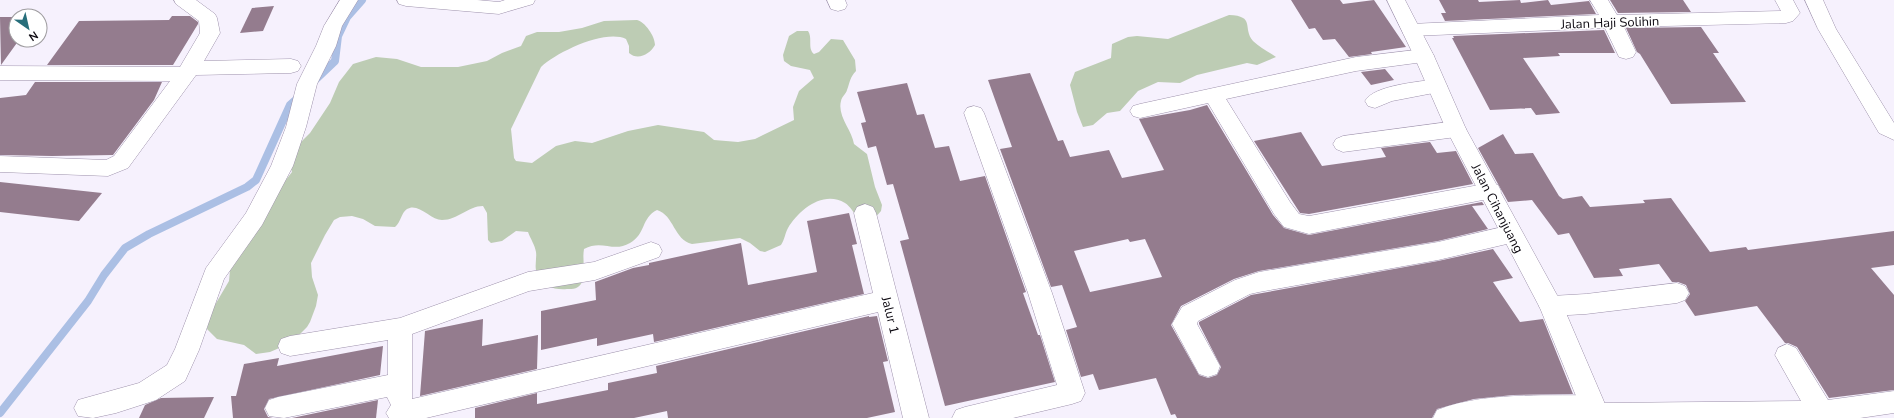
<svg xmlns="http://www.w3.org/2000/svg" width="1894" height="418" font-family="'Nunito Sans',sans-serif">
  <rect width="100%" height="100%" fill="#f6f1fd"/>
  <g fill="#bdccb4">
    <path d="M1229,15C1256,16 1242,28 1253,41C1259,47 1269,52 1276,57L1257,65L1247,63L1197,75L1180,83L1158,82L1138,91L1120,111L1107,113L1093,125L1083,127L1077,112L1070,85L1075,72L1111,58L1112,44L1128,37L1137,36L1168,39Z"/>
    <path d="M637,20C645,22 655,36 655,45C650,54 638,61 629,53V46L626,39C605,29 557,52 541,67L511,129L514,158L516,161L532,163L556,146L575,141L592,143L628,131L658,125L704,132L714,140L738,142L755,139L794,120L793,107L799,91L814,78L810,70L791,66L784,61L783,55L789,36L797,31H808C813,38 807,48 814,54L819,52L831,39L843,40L855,60L856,71C850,77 850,82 847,90C846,94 842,96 841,101C837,116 852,130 854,144L867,154L875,187L882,205L881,211L874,219L857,218C854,213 850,206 845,203C823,190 799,210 788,228C785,233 785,239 781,245L765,252L760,251L750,243L740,238L692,244C674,240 674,215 657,210C641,218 646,234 630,243C613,253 602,239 584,249C582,260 586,272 582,282C579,289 573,289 567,289C555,290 542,287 537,273C534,267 537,259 536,252C535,245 530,238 528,232L516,231L502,241L491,243L488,240L487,213L483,206C468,206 458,220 442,220C431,220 418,202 407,209C401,213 401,222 395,227L375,226L363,219L352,216L340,217L334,220L325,235L311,263L312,277L318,295L316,306L310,322L307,327L297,337L277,349L270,352L256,354L244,345L217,339L207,329L209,315L229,281L230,270L269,192L285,181L292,172L290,165L294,149L310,133L330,103L339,82L353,64L376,57L397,59L421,67H458L487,61L502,53L521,46L526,36L537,32H559L582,28L604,21Z"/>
  </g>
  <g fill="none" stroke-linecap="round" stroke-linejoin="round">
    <g stroke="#abbfe4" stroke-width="8">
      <path d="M315,80L335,61L338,36L347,17L362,0"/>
      <path d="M0,413L88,301L104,275L125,248L149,234L247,187L256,180L290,105L300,96"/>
    </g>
  </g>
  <g fill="#947c8e" fill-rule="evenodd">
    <path d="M1291,0H1340L1343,4L1374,0L1406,47L1371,52L1372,54L1349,57L1335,39L1323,40L1315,28L1309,29Z"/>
    <path d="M1439,0H1478L1479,2L1520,0L1521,3L1548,0L1551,5L1589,1L1596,14L1445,21L1441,13H1446Z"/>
    <path d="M1610,0H1683L1691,12L1618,13Z"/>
    <path d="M274,6L263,31L240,33L252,8Z"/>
    <path d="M172,16H190L198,22V24L173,65H47L79,21L169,20Z"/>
    <path d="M0,17H16V40H19L1,65Z"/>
    <path d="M1701,27L1719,53H1713L1746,102L1671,104L1640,54L1637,52L1626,28Z"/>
    <path d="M1604,30L1615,53H1558L1560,56L1523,58L1560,113L1536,115L1531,108L1490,110L1452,38H1454L1453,36Z"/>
    <path d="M1385,69L1394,80L1371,85L1361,72Z"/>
    <path d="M1030,73L1058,141L1063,140L1070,157L1109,150L1122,178L1164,170L1139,119L1190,110L1207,105L1273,215L1284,228L1309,235L1482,202L1484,205L1472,206L1488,229L1438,241L1259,271L1234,279L1181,306L1171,325L1199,375L1208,378L1217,375L1221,367L1199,324V322L1251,295L1438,261L1493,249L1513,278L1493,282L1520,322L1543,319L1573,394L1513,395L1474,399L1437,409L1432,418H1177L1175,414L1171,415L1156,378L1099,390L1093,374L1081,377L1066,330L1077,327L1062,285L1051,287L1000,149L1012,147L988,80ZM1128,239L1130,242L1145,239L1162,277L1090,292L1074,251Z"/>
    <path d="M35,82H162L154,100L113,155L52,156L0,155V98L26,95Z"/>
    <path d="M907,83L917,115L924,114L935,148L949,146L960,181L985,176L1026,292L1023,293L1038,335H1040L1055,382L945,406L900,241L909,239L893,184L887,185L876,146L868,148L861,123L866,122L857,92Z"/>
    <path d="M1301,132L1322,166L1386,157L1381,148L1430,142L1437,153L1456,151L1473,184L1309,214L1300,213L1254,141Z"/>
    <path d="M1503,134L1515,154L1533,153L1559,196L1563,199L1582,196L1590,207L1645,203L1643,200L1671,198L1710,252L1746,247L1748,250L1894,231V265L1871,268L1894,295V390L1829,398L1797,347L1788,343H1785L1757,306L1695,316L1685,301L1690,294L1686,285L1678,282H1672L1659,264L1619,269L1623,276L1594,278L1569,233L1558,235L1532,200L1508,202L1478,148Z"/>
    <path d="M0,182L102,193L79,221L0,212Z"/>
    <path d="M849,213L857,244L852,245L864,294L654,342L653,334L597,346V338L541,350V311L596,300L595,282L633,268L649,265V263L741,243L748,285L817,272L807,221Z"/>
    <path d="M869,316V317L877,316L888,361L883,362L895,412L867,418H668L667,411L634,418H475V408L537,393V404L608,390V383L657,373L656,366Z"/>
    <path d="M483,319L482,346L538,335L537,369L420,396L425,331Z"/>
    <path d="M383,346L380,375L269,399L264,409L268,417L273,418H233L231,396H236L244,364L279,358L277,366Z"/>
    <path d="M214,397L204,418H139L145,405L161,398Z"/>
    <path d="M378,400L376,418H292Z"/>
  </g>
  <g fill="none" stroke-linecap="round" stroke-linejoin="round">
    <g stroke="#9e92ac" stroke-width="1">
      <g id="minor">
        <path d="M174,0H196L215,14L217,18L220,33L204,61L291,59L298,61L301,66L298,71L291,73L196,75L128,168L108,176L0,172V156L106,160L114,156L170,81L0,80V66L180,67L200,33L199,21L176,4Z"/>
        <path d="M340,0H358L342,26L336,46L317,84L306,127L293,166L262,225L224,279L199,350L185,381L156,400L147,403L116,413L93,418L78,416L74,408L78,400L139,383L167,365L175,349L206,268L246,213L271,166L286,127L297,84L316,46L324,26Z"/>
        <path d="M397,0H477L499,2L505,0H535L533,4L499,14L406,6L399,4Z"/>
        <path d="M827,0H845L847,5L845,9L838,11L831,9Z"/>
        <path d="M1590,0H1608L1617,15L1781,11L1775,0H1793L1800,13L1793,21L1786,23L1624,27L1636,52L1633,57L1626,59L1619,57L1605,28L1411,36L1404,35L1402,30L1404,25L1411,24L1599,15Z"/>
        <path d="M1805,0H1823L1836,29L1894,123V140L1879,133L1818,29Z"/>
        <path d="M1424,49L1431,51L1434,56L1431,61L1356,71L1226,99L1290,202L1299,214L1309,216L1490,183L1498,185L1501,191L1498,197L1309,234L1284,227L1274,214L1208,103L1140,118L1133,116L1130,111L1133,106L1140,104L1356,57Z"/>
        <path d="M1437,79L1444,81L1447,86L1444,91L1392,101L1375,108L1368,106L1365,101C1374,85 1419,82 1437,79Z"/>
        <path d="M974,106L981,108L984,113L1052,293L1085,393L1081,401L1072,404L1013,418H952L956,410L965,407L1057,385L1028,293L964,113L967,108Z"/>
        <path d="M1456,121L1463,124L1466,129L1463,134L1456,137L1343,152L1336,149L1333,144L1336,139L1343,136Z"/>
        <path d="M865,204L873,207L876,213L929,418H903L878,312L426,418H389L386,413L391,405L387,397L284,418L269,416L265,408L269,400L278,397L388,375V340L290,356L281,353L278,346L281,339L290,336L400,318L528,272L594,262L651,242L659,245L662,251L659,257L595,280L529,291L412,334V399L873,293L854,213L857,207Z"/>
        <path d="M1511,225L1519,228L1522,234L1519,240L1511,243L1438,260L1259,292L1250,294L1198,321L1197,324L1220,366L1217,374L1208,377L1199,374L1172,324L1182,307L1235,280L1259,272L1438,242Z"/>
        <path d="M1677,283L1685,286L1689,293L1685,300L1677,303L1586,314L1551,316L1543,313L1539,306L1543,299L1551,296L1586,294Z"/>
        <path d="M1787,344L1796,348L1828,400L1894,391V413L1860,418H1433L1437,410C1484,392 1542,396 1591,395L1600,398L1602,403L1801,401L1775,355L1778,348Z"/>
      </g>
    </g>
    <g stroke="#9e92ac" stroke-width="1">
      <path id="major" d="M1387,0H1405L1434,56L1466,129L1563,306L1611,418H1585L1540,308L1446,129L1414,56Z"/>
    </g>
    <use href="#minor" fill="#fff" fill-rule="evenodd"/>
    <use href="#major" fill="#fff" fill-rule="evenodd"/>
  </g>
  <g text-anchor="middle" stroke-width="3" stroke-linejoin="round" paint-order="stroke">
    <g font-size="13" fill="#0e0a12" stroke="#fff">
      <text transform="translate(1610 22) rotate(-2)" y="5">Jalan Haji Solihin</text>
      <text transform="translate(1498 208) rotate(63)" y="5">Jalan Cihanjuang</text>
      <text transform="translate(891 315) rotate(76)" y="5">Jalur 1</text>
    </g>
  </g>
  <g transform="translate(28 28) rotate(146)"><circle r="19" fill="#ffffff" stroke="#9f9da0"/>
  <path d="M0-3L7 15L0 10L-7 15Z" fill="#276e7b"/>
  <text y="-6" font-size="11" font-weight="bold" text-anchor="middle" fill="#0e0a12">N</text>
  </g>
</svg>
